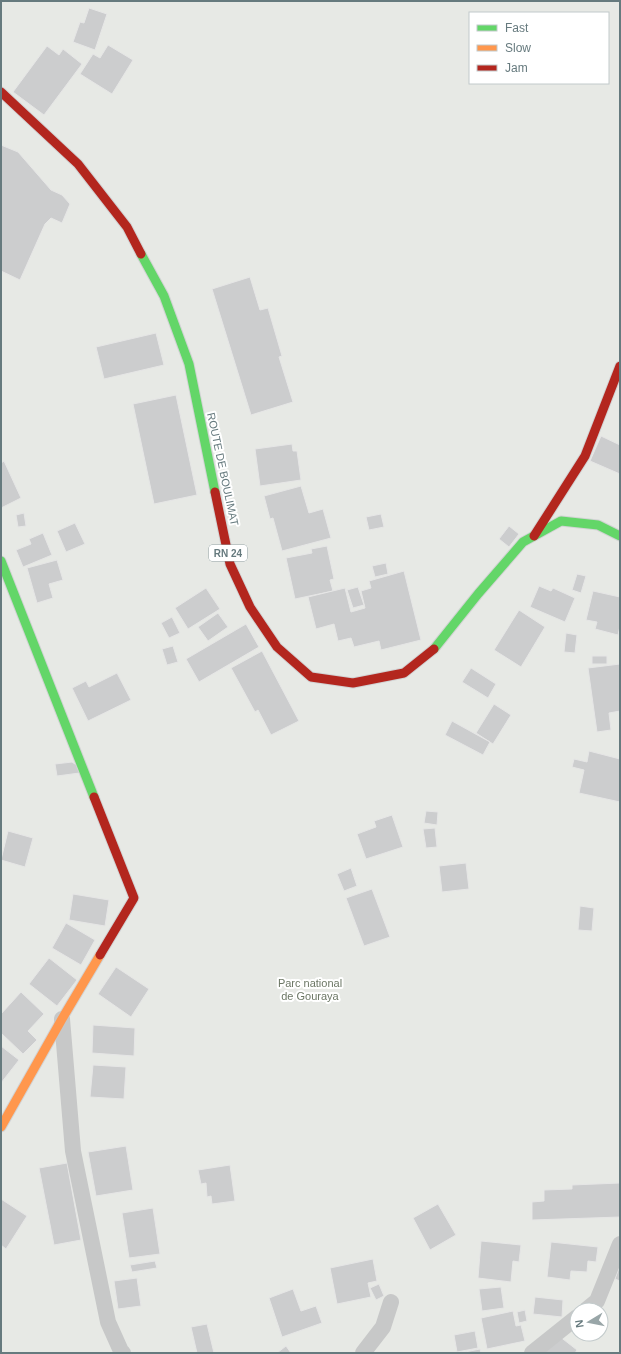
<svg xmlns="http://www.w3.org/2000/svg" width="621" height="1354" font-family="Helvetica,sans-serif">
  <rect width="100%" height="100%" fill="#f7f7f7"/>
  <path fill="#e7e9e5" fill-rule="evenodd" d="M1,1H620V1353H1ZM470,13H608V83H470ZM577,1310H601V1334H577Z"/>
  <g fill="#cccdce" stroke="#e6e6e6">
    <path d="M89,8L107,14L95,50L73,42L80,22L84,23Z"/>
    <path d="M108,45L133,60L112,94L80,74L93,54L100,58Z"/>
    <path d="M47,46L59,55L63,49L82,64L44,115L13,92Z"/>
    <path d="M1,145L18,152L51,190L62,195L70,204L62,223L51,218L45,224L20,280L1,271Z"/>
    <path d="M250,277L260,310L268,308L282,356L279,357L293,402L251,415L212,289Z"/>
    <path d="M156,333L164,365L104,379L96,347Z"/>
    <path d="M176,395L197,495L154,504L133,404Z"/>
    <path d="M601,436L620,445V474L590,461Z"/>
    <path d="M292,444L293,451H297L301,480L260,486L255,449Z"/>
    <path d="M4,461L21,498L1,508V463Z"/>
    <path d="M301,486L309,513L323,509L331,538L282,551L273,518L270,519L264,496Z"/>
    <path d="M24,513L26,526L18,527L16,515Z"/>
    <path d="M381,514L384,527L369,530L366,517Z"/>
    <path d="M75,523L85,544L66,552L57,531Z"/>
    <path d="M509,526L519,534L509,547L499,539Z"/>
    <path d="M43,533L52,555L23,567L16,550L31,544L29,539Z"/>
    <path d="M327,546L334,579L330,580L333,591L295,599L286,558L312,553L311,549Z"/>
    <path d="M57,560L63,580L49,584L53,598L37,603L27,568Z"/>
    <path d="M386,563L388,574L375,577L372,566Z"/>
    <path d="M404,571L421,640L381,650L379,641L354,647L351,638L338,641L334,624L316,629L308,597L345,588L351,612L365,608L361,591L371,588L369,581Z"/>
    <path d="M577,574L586,576L581,593L572,590Z"/>
    <path d="M539,586L551,591L553,588L575,598L565,622L530,607Z"/>
    <path d="M358,587L364,605L353,608L347,590Z"/>
    <path d="M206,588L220,609L188,629L175,608Z"/>
    <path d="M593,591L620,597V626L618,635L595,629L597,622L586,620Z"/>
    <path d="M519,610L545,627L521,667L494,650Z"/>
    <path d="M218,613L228,627L208,641L198,627Z"/>
    <path d="M172,617L180,633L169,638L161,623Z"/>
    <path d="M246,624L259,647L199,682L186,659Z"/>
    <path d="M566,633L577,635L575,653L564,652Z"/>
    <path d="M173,646L178,662L167,665L162,649Z"/>
    <path d="M262,651L299,721L271,735L258,710L255,712L231,668Z"/>
    <rect x="592" y="656" width="15" height="8"/>
    <path d="M620,664V711L609,713L611,730L597,732L588,668Z"/>
    <path d="M471,668L496,684L488,698L462,682Z"/>
    <path d="M117,673L131,700L88,721L72,688L86,681L89,687Z"/>
    <path d="M494,704L511,715L493,744L476,733Z"/>
    <path d="M452,721L490,742L483,755L445,735Z"/>
    <path d="M589,751L620,759V802L579,793L584,770L572,767L574,759L587,762Z"/>
    <path d="M72,762L87,772L57,776L55,764Z"/>
    <path d="M426,811L438,812L437,825L424,823Z"/>
    <path d="M392,815L403,847L366,859L357,834L376,827L374,821Z"/>
    <path d="M435,828L437,847L426,848L423,829Z"/>
    <path d="M8,831L33,838L25,867L1,860Z"/>
    <path d="M466,863L469,889L442,892L439,866Z"/>
    <path d="M351,868L357,886L344,891L337,874Z"/>
    <path d="M372,889L390,937L364,946L346,898Z"/>
    <path d="M73,894L109,900L105,926L69,920Z"/>
    <path d="M580,906L594,908L592,931L578,930Z"/>
    <path d="M66,923L95,940L81,965L52,948Z"/>
    <path d="M49,958L77,980L57,1006L29,984Z"/>
    <path d="M116,967L149,989L131,1017L98,994Z"/>
    <path d="M21,992L44,1014L28,1031L37,1040L23,1054L1,1033V1014Z"/>
    <path d="M93,1025L135,1028L134,1056L92,1053Z"/>
    <path d="M1,1046L19,1060L1,1083Z"/>
    <path d="M93,1065L126,1067L124,1099L90,1097Z"/>
    <path d="M126,1146L133,1190L96,1196L88,1152Z"/>
    <path d="M67,1163L81,1240L54,1245L39,1168Z"/>
    <path d="M230,1165L235,1201L212,1204L211,1196L207,1197L206,1183L201,1184L198,1170Z"/>
    <path d="M620,1183V1217L532,1220V1202L544,1201V1190L572,1189V1185Z"/>
    <path d="M1,1199L27,1216L6,1249L1,1245Z"/>
    <path d="M438,1204L456,1235L430,1250L413,1218Z"/>
    <path d="M153,1208L160,1254L129,1258L122,1213Z"/>
    <path d="M481,1241L521,1245L519,1262L513,1261L511,1282L478,1278Z"/>
    <path d="M551,1242L598,1247L596,1262L588,1261L587,1272L571,1271L570,1280L547,1277Z"/>
    <path d="M373,1259L377,1281L368,1283L371,1297L337,1304L330,1268Z"/>
    <path d="M155,1261L157,1268L132,1272L130,1265Z"/>
    <path d="M620,1265V1281L615,1279Z"/>
    <path d="M137,1278L141,1306L118,1309L114,1281Z"/>
    <path d="M379,1284L384,1296L376,1300L370,1288Z"/>
    <path d="M501,1287L504,1308L482,1311L479,1289Z"/>
    <path d="M293,1289L301,1311L316,1306L322,1323L282,1337L269,1298Z"/>
    <path d="M535,1297L563,1300L562,1317L533,1314Z"/>
    <path d="M525,1310L527,1321L519,1323L517,1312Z"/>
    <path d="M513,1311L516,1326L521,1325L525,1341L487,1349L481,1318Z"/>
    <path d="M207,1324L214,1353H197L191,1327Z"/>
    <path d="M475,1331L478,1348L457,1352L454,1335Z"/>
    <path d="M554,1332L577,1350L575,1353H538Z"/>
    <path d="M286,1346L291,1353H277Z"/>
    <path d="M480,1349L481,1353H460Z"/>
  </g>
  <g fill="none" stroke-linecap="round" stroke-linejoin="round">
    <g stroke="#d2d3d4" stroke-width="11">
      <g id="fast">
        <path d="M141,254L164,296L189,364L215,492"/>
        <path d="M1,561L94,797"/>
        <path d="M434,649L478,594L523,542L561,521L598,525L620,536"/>
      </g>
    </g>
    <g stroke="#d2d3d4" stroke-width="11">
      <path id="slow" d="M1,1127L62,1019L100,955"/>
    </g>
    <g stroke="#d2d3d4" stroke-width="11">
      <g id="jam">
        <path d="M1,92L78,164L127,227L141,254"/>
        <path d="M215,492L230,564L250,607L277,647L311,677L353,683L404,673L434,649"/>
        <path d="M534,536L585,456L620,366"/>
        <path d="M94,797L134,898L100,955"/>
      </g>
    </g>
    <g stroke="#c7c8c8" stroke-width="16">
      <path d="M62,1019L73,1151L108,1322L121,1351L123,1353"/>
      <path d="M586,1310L597,1301L620,1244"/>
      <path d="M363,1353L383,1327L391,1302"/>
      <path d="M532,1353L577,1317"/>
    </g>
    <use href="#fast" stroke="#63d668" stroke-width="9"/>
    <use href="#slow" stroke="#ff974d" stroke-width="9"/>
    <use href="#jam" stroke="#b3261e" stroke-width="9"/>
  </g>
  <g text-anchor="middle" stroke-width="4" stroke-linejoin="round" paint-order="stroke">
    <rect fill="#fff" stroke="#94a2a5" stroke-width="1" x="209" y="545" width="38" height="16" rx="3"/>
    <g font-size="10" font-weight="bold" fill="#667a7e">
      <text x="228" y="557">RN 24</text>
    </g>
    <g font-size="11" fill="#667a7e" stroke="#fff">
      <text transform="translate(223 469) rotate(78)" y="4">ROUTE DE BOULIMAT</text>
    </g>
    <g font-size="11" fill="#6c7765" stroke="#fff">
      <text x="310" y="987">Parc national<tspan x="310" dy="13">de Gouraya</tspan></text>
    </g>
  </g>
  <rect width="621" height="1354" fill="none" stroke="#667a7e" stroke-width="4"/>
  <rect x="469" y="12" width="140" height="72" fill="#ffffff" stroke="#c2cacb"/>
  <rect x="477" y="25" width="20" height="6" fill="#63d668" stroke="#c2cacb"/>
  <text x="505" y="32" font-size="12" fill="#667a7e">Fast</text>
  <rect x="477" y="45" width="20" height="6" fill="#ff974d" stroke="#c2cacb"/>
  <text x="505" y="52" font-size="12" fill="#667a7e">Slow</text>
  <rect x="477" y="65" width="20" height="6" fill="#b3261e" stroke="#c2cacb"/>
  <text x="505" y="72" font-size="12" fill="#667a7e">Jam</text>
  <g transform="translate(589 1322) rotate(260)"><circle r="19" fill="#ffffff" stroke="#c2cacb"/>
  <path d="M0-3L7 15L0 10L-7 15Z" fill="#99a6a8"/>
  <text y="-6" font-size="11" font-weight="bold" text-anchor="middle" fill="#667a7e">N</text>
  </g>
</svg>
